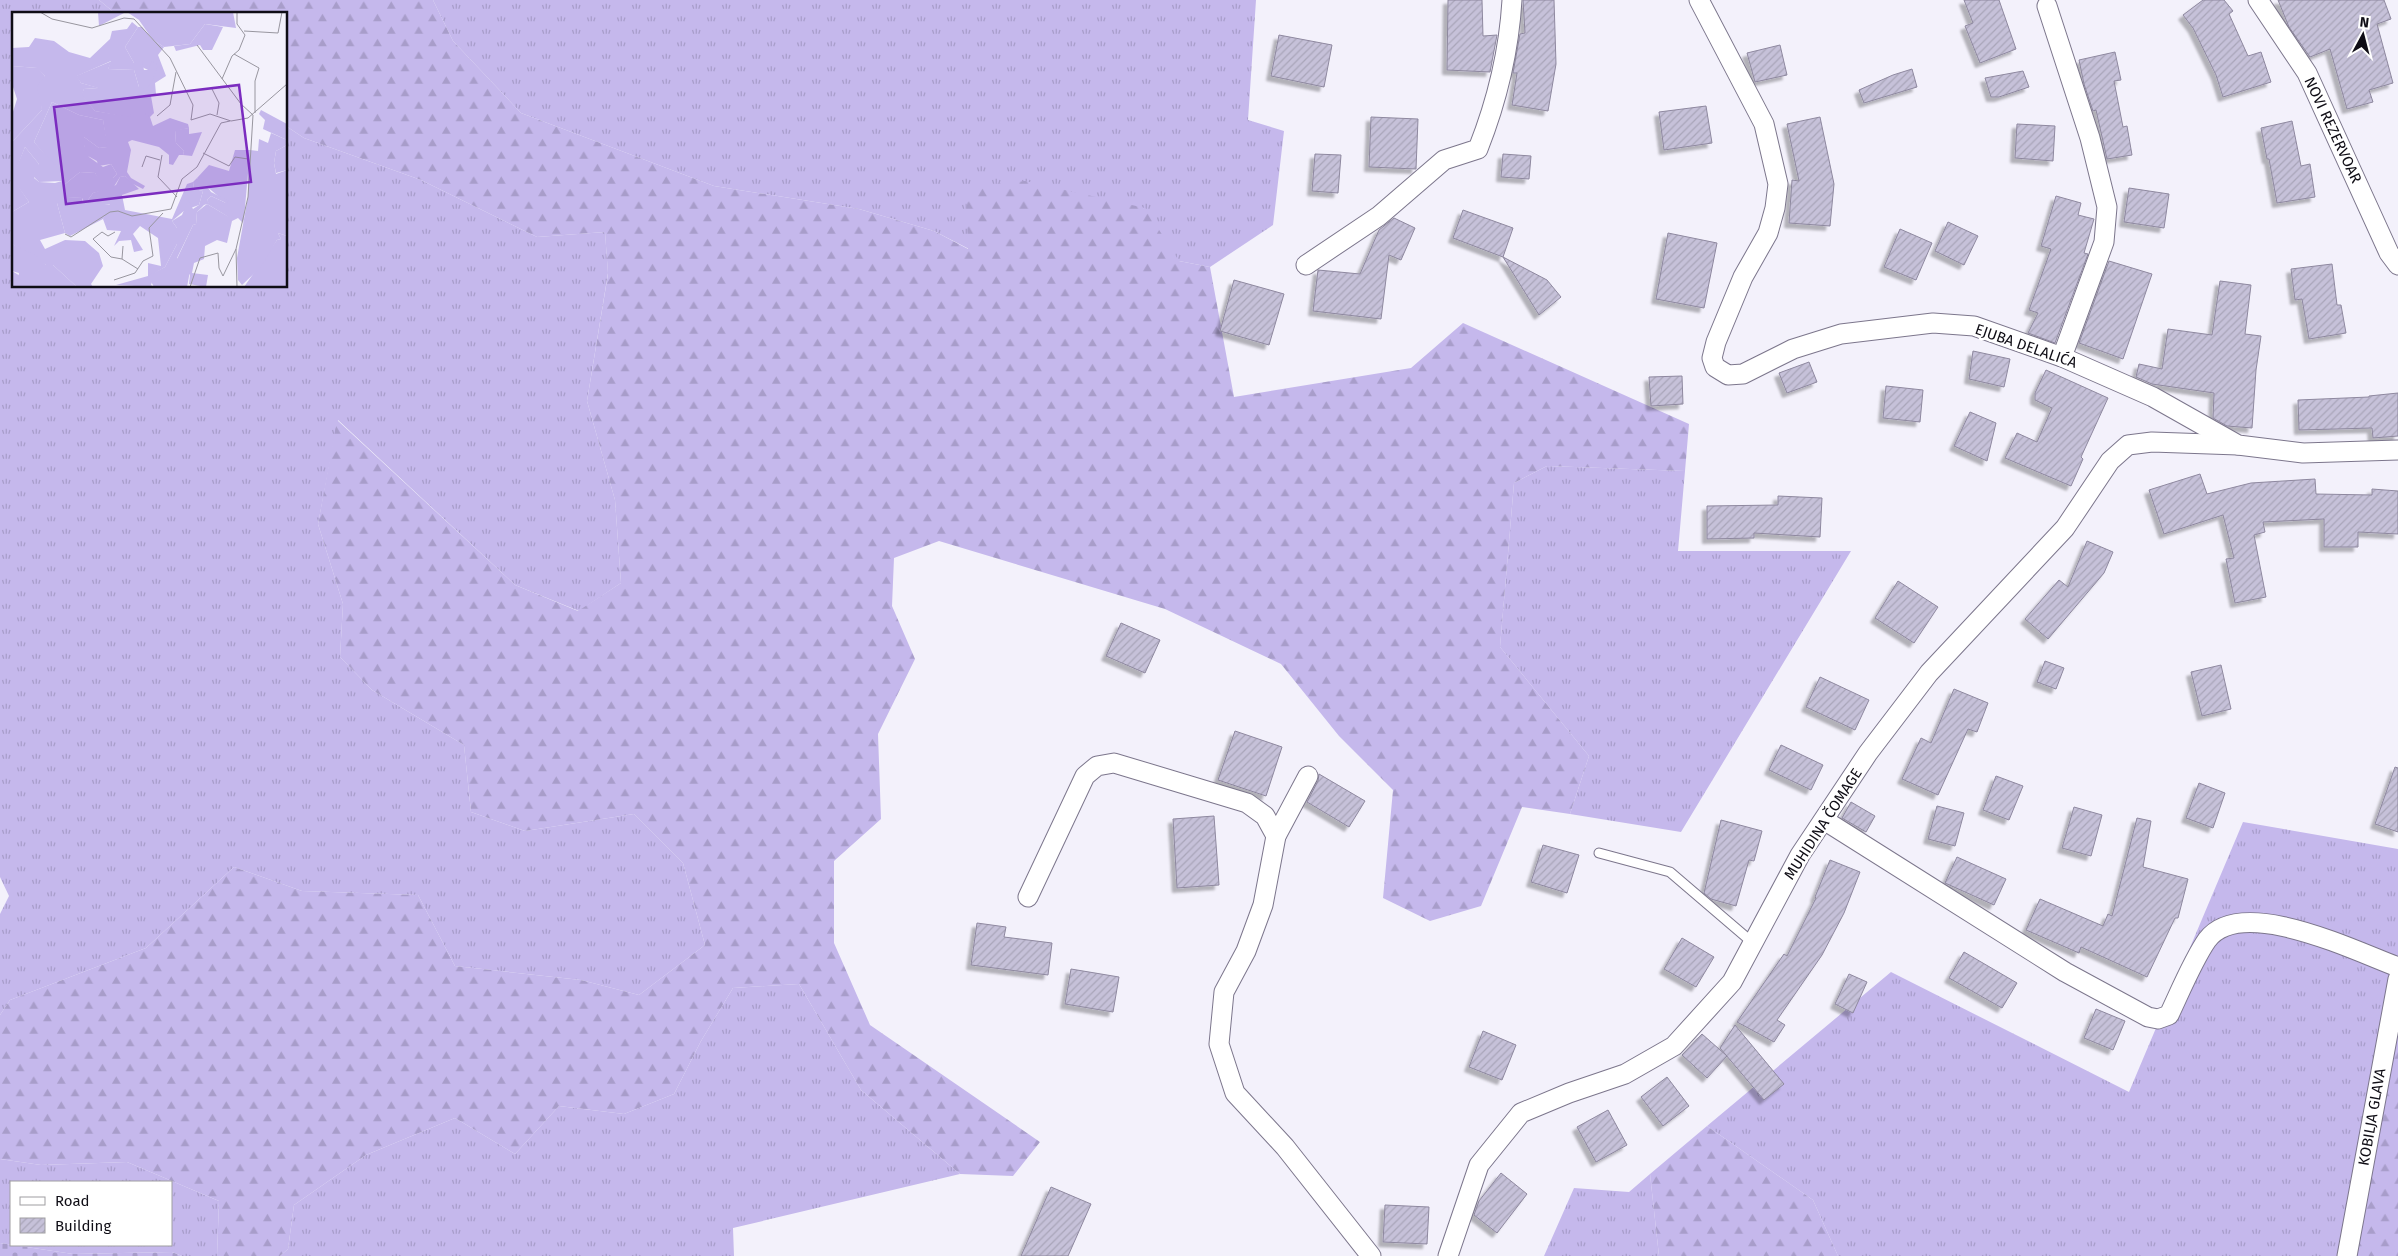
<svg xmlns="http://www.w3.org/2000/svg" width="2398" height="1256" font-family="'Fira Sans',sans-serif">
  <defs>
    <pattern id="grass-tufts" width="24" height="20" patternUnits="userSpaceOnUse" patternTransform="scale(1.25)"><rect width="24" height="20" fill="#c5b8ec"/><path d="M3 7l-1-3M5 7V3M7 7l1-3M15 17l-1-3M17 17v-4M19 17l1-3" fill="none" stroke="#a89dca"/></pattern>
    <pattern id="forest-firs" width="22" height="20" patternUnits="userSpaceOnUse" patternTransform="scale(1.25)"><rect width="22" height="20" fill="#c5b8ec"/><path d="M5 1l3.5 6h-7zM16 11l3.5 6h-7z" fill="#a89dca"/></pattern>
    <pattern id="cemetery-stones" width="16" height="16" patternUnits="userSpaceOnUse" patternTransform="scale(1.25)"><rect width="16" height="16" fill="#c5b8ec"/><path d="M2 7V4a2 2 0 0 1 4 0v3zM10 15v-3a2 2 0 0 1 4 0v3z" fill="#a89dca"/></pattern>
    <pattern id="building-hatch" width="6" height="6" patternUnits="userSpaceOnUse" patternTransform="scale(1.25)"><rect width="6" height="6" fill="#c6c1d9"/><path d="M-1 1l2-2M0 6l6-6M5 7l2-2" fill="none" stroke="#a9a5b9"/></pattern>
    <filter id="shadow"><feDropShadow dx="-4.5" dy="4.5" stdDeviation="1" flood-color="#0004"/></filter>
  </defs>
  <rect width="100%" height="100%" fill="#f3f1fb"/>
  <g fill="url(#grass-tufts)" fill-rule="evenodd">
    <path d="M0,0H99L116,14H14V286H286V126L304,138L421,180L537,237L605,232L608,273L587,401L615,500L621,583L579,611L515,585L338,420L318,524L343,604L340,657L372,690L464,745L471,812L525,831L634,814L683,863L705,945L639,995L581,980L455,966L418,895L302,891L234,867L146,948L10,1000L0,1015V914L9,896L0,877Z"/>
    <path d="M433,0H1256L1248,120L1284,131L1273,225L1210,267L1179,261L969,249L934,231L859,209L714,186L521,113L453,41Z"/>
    <path d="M1547,466L1685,471L1678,551H1851L1681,832L1570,814L1589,756L1500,647L1514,483Z"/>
    <path d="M2243,822L2398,849V979L2347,1256H1838L1813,1200L1707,1126L1891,972L2129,1092Z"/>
    <path d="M799,984L861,1090L960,1174L733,1228L734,1256H280L288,1249L294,1205L366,1155L455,1118L515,1154L559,1106L624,1114L674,1094L701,1041L733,988Z"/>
    <path d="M0,1159L41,1165L127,1162L219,1201L217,1256H182L172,1252L73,1254L0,1243ZM11,1182H171V1245H11Z"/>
    <path d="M1650,1174L1659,1256H1544L1574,1188L1629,1192Z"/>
  </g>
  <g fill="url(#forest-firs)">
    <path d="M99,0H433L453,41L521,113L714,186L859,209L934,231L968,249L966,187L1025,181L1145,208L1179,261L1210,267L1234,397L1411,368L1463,323L1689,424L1685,471L1547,466L1514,483L1500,647L1589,756L1570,814L1522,807L1481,906L1430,921L1383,898L1393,790L1339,736L1281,664L1165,609L939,541L894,558L892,606L915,659L878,734L881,819L834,861V943L870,1025L1040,1142L1013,1176L960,1174L861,1090L799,984L733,988L701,1041L674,1094L624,1114L559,1106L515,1154L455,1118L366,1155L294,1205L288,1249L280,1256H217L219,1201L127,1162L41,1165L0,1159V1015L10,1000L146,948L234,867L302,891L418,895L455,966L581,980L639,995L705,945L683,863L634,814L525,831L471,812L464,745L372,690L340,657L343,604L318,524L337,420L515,585L578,611L621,583L615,500L587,401L608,274L605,232L537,237L421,180L304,138L286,126V14H116Z"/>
    <path d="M2398,979V1256H2347Z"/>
    <path d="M1707,1126L1813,1200L1838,1256H1659L1650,1174Z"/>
  </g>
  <path fill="url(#cemetery-stones)" d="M0,1243L73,1254L172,1252L182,1256H0Z"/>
  <g fill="url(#building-hatch)" stroke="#8e889f" filter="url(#shadow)">
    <path d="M1448,0H1482L1483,36L1497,35L1490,72L1447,70Z"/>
    <path d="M1523,0H1554L1556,64L1548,111L1512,105L1517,73H1513L1520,34L1525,33Z"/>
    <path d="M1964,0H1999L2016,49L1980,63L1965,26L1973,23Z"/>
    <path d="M2203,0H2224L2233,11L2229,14L2248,56L2261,52L2271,82L2223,97L2216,75L2193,28L2183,15Z"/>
    <path d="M2278,0H2384L2391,19L2377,24L2393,83L2369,90L2373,102L2347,109L2330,49L2310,57L2289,27Z"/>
    <path d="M1279,35L1332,45L1324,87L1271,76Z"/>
    <path d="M1780,45L1787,75L1755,82L1747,53Z"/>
    <path d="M2115,52L2121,80L2114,81L2123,127L2127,126L2132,155L2107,159L2096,110L2093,111L2084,84L2079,60Z"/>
    <path d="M1912,69L1917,87L1864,103L1859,90L1893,75Z"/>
    <path d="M2023,71L2029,87L1999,97H1991L1985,78Z"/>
    <path d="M1706,106L1712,143L1664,150L1659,112Z"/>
    <path d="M1371,117L1418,119L1416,169L1369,167Z"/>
    <path d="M1820,117L1834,184L1830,226L1789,223L1792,180L1799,181L1787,124Z"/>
    <path d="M2292,121L2301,166L2310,164L2315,197L2277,203L2269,159H2267L2261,128Z"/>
    <path d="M2017,124L2055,126L2053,161L2015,158Z"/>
    <path d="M1315,154L1341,155L1338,193L1312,191Z"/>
    <path d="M1503,154L1531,156L1529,179L1501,177Z"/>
    <path d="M2129,188L2169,194L2164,228L2124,222Z"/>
    <path d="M2056,196L2081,203L2078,215L2094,219L2084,253L2088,254L2055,343L2028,333L2038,313L2029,310L2051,249L2041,246Z"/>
    <path d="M1463,210L1513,228L1503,257L1453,238Z"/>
    <path d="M1394,218L1415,228L1401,260L1389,255L1381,319L1313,311L1318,270L1360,274L1379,230Z"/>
    <path d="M1948,222L1978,236L1964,265L1935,251Z"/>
    <path d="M1900,229L1932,243L1916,280L1884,267Z"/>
    <path d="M1668,233L1717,243L1704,308L1656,299Z"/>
    <path d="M1503,257L1547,280L1561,297L1539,315Z"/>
    <path d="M2109,261L2152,274L2123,359L2079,343Z"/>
    <path d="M2332,264L2337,305H2341L2346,333L2309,339L2302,299L2295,300L2291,269Z"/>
    <path d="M1234,280L1284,294L1269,345L1220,331Z"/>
    <path d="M2220,281L2251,285L2245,334L2261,336L2256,370L2252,428L2227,426L2213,418L2214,393L2152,384L2136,377L2139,364L2162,369L2168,329L2212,335Z"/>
    <path d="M1973,351L2010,359L2004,387L1969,379Z"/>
    <path d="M1809,362L1817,382L1787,393L1779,373Z"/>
    <path d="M2046,370L2108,398L2081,457L2083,459L2071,486L2005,458L2017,433L2037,442L2052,408L2035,400V393Z"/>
    <path d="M1682,376L1683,404L1651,406L1649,377Z"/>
    <path d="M1886,386L1923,390L1920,422L1883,418Z"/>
    <path d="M2398,393V436L2373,438L2372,428L2299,430L2298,400L2369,397V396Z"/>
    <path d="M1970,412L1996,423L1987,461L1954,446Z"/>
    <path d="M2200,474L2207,494L2251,483L2315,479L2316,494L2372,495V489L2398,491V534L2358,532V547H2324V519L2263,522L2265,532L2254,535L2266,597L2235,603L2226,559L2234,558L2223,515L2164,534L2149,490Z"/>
    <path d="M1778,496L1822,498L1820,537L1754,533V538L1707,539V506L1778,505Z"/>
    <path d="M2087,541L2113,552L2104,573L2048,639L2025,619L2059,580L2068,587Z"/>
    <path d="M1898,581L1938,607L1914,643L1875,618Z"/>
    <path d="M1121,623L1160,640L1145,673L1106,656Z"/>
    <path d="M2045,661L2064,668L2056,689L2037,682Z"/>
    <path d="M2221,665L2231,709L2202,716L2191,672Z"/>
    <path d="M1820,677L1869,700L1855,730L1806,707Z"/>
    <path d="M1954,689L1988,703L1977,732L1968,729L1938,795L1902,779L1921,738L1931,743Z"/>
    <path d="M1235,731L1282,747L1266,796L1218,780Z"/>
    <path d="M1781,745L1823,765L1811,790L1769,770Z"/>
    <path d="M2395,767L2398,768V832L2375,824Z"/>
    <path d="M1319,774L1365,801L1349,827L1307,802L1318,781Z"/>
    <path d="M1996,776L2023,786L2009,820L1983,810Z"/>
    <path d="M2199,783L2225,793L2213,828L2186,818Z"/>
    <path d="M1851,802L1875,816L1866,832L1842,818Z"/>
    <path d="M1937,806L1964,813L1955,846L1928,839Z"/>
    <path d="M2074,807L2102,815L2091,856L2062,848Z"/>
    <path d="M1214,816L1219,885L1177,888L1173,819Z"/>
    <path d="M2137,818L2151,821L2143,867L2188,879L2178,918H2175L2147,977L2081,947L2079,953L2026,930L2040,899L2103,926L2108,914L2112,916Z"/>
    <path d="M1721,820L1762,831L1754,861L1749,860L1736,906L1711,899L1704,893Z"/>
    <path d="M1543,845L1579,855L1567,893L1531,882Z"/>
    <path d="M1957,857L2006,879L1994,905L1945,883Z"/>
    <path d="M1830,860L1860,872L1844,913L1822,955L1777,1020L1785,1025L1774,1042L1737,1022L1784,954L1787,956L1816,898L1815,897Z"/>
    <path d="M977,923L1006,927L1004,937L1052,943L1048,975L971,965Z"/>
    <path d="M1682,938L1714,957L1696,987L1664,969Z"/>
    <path d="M1964,952L2017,983L2002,1008L1949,978Z"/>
    <path d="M1071,969L1119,977L1113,1012L1065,1004Z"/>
    <path d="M1849,974L1867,982L1853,1013L1835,1004Z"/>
    <path d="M2096,1009L2125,1021L2113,1050L2084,1038Z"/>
    <path d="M1735,1025L1784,1084L1764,1100L1720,1048Z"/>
    <path d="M1483,1031L1516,1045L1502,1080L1469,1067Z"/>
    <path d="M1702,1034L1727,1056L1707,1078L1682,1055Z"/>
    <path d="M1667,1077L1689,1106L1663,1126L1641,1097Z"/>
    <path d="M1608,1110L1627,1145L1596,1162L1577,1127Z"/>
    <path d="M1501,1173L1527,1194L1497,1233L1474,1215L1479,1201Z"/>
    <path d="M1051,1187L1091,1204L1068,1256H1021Z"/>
    <path d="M1385,1205L1429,1207L1427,1244L1383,1242Z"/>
  </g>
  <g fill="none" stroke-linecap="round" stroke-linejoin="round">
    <g stroke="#7c768c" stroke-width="11">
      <path id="service" d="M1599,853L1670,872L1753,943"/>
    </g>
    <g stroke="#7c768c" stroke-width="21">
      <g id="minor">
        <path d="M1699,0L1764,124L1778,184L1775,208L1768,233L1743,277L1716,342L1712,358L1715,367L1728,375L1743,374L1793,349L1841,334L1933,323L1974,326L2062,357L2153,397L2238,445L2303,453L2398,450"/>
        <path d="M2258,0L2307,73L2389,253L2398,265"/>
        <path d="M2047,6L2090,138L2107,207L2104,242L2062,357"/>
        <path d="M1306,265L1379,216L1444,160L1478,149C1497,101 1509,51 1512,0"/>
        <path d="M1308,776L1276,836L1263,905L1246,951L1224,992L1219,1044L1235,1093L1285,1147L1371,1256"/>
        <path d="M1824,820L2065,972L2148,1017L2158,1019L2169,1015C2180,992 2193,960 2207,940C2241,894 2357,952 2398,967"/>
        <path d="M1028,897L1085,776L1097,766L1114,763L1247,803L1265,816L1276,836"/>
        <path d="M1448,1256L1479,1165L1521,1113L1569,1093L1625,1074L1674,1046L1732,982L1800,855L1868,753L1929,673L2065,528L2110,461L2128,445L2152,442L2238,445"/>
        <path d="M2347,1256L2398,979"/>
      </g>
    </g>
    <use href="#service" stroke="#fff" stroke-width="9"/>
    <use href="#minor" stroke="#fff" stroke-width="19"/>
  </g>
  <g text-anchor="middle" stroke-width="5" stroke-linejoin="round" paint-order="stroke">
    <g font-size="15" fill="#0f0d15" stroke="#fff">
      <text transform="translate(2333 130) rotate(65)" y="5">NOVI REZERVOAR</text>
      <text transform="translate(2026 346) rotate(19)" y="5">EJUBA DELALIĆA</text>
      <text transform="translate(1823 824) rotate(-57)" y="5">MUHIDINA ČOMAGE</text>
      <text transform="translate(2372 1117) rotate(-80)" y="5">KOBILJA GLAVA</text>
    </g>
  </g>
  <g transform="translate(12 12)">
    <rect width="275" height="275" fill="#f3f1fb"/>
    <path d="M193,12L211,15L200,38H191L188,33L164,39L162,34L178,32ZM126,15H130L140,27L152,35L146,43L154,64L143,71L144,82L139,84L142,101L138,105L119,106L83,99L69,83L72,77L86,76L69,71L64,64L100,49L96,57L122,58L127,75L136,58L122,51L113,35ZM0,54L26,56L33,64L29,80L30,98L0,130V103L5,87L0,72ZM40,90L67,103L91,108L96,135L87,136L72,125V133L77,145L91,155L99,152L105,162L101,166H86L83,161L68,160L52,173L56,185L70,186L71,192L45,191L53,221L28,228L33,237L53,228L73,229L87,241L91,254L79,272L81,275H65L41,253H34L0,232V200L17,190L0,166L13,135L27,152L22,166L27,170L43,171L50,169L51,164L22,130ZM249,98L275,112V128L251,117L253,108L247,102ZM177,116V122L190,120L180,144L171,143L172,139L164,131L163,118ZM275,133V158L264,161L262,151L264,139ZM223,138H238L232,207L231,211L226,206L220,209L215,231L205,228L193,234L192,247L182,251L180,261L196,263L194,275L177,272L178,263L165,247L181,213L184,212L185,200L195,192L217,205L197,192L195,188L199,184L214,191L185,166L197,153L217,159ZM113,164L127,177L110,183L113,198L160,207L175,172L181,170L182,177L191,179L187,193L173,198L160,209L165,216V232L153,255L143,261L139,273L142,275L104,273L136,264V251L149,254L146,226L128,214L121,222L131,238L122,240L119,228L107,229L102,234L109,219L95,218L91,207L98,192H73L81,181L104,173L108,165ZM266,221L275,224V275H232L265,228L269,227ZM0,259L18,270V275H0Z" fill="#c5b8ec"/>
    <path d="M86,0H114L87,14ZM115,0H221L224,16L193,12L178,32L152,35L140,27L127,8ZM120,10L126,15L113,35L122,51L130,49L132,58H136L140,49L146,53L140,70L134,77L127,75L122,58L96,57L99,49L65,64L69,71L87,76L72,77L70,83L83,99L119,105L118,101H132L138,105L141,114L158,106L176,112L177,116L163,119L164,131L172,139L171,143H167L161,153L157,152V143L147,135L120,128L116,130L119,138L115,160L119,166L133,174L131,177L119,171L113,164L108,165L101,176L81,181L73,192L70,186L50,185L48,181L52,173L68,160L83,161L87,166H101L105,162L99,152L86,154L85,149L74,143L72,133V125L87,136L95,135L91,108L67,103L40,90L22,130L47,157L51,165L50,169L27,170L22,165V157L27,152L13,135L1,166L17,190L0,200V130L30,98L25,74L33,64L25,56L0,54V36L17,35L23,26L42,29L57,40L78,46L98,27L100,19L115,17ZM259,121L275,128V133L264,139L262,151L264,162L275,158V224L266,221L269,227L265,228L249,255L230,273L226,268L225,246L236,185V147L238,138L246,139L247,127L256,131ZM185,166L193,171L199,180L217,189L214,191L199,184L195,188L197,191L212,200L219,198L221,203L217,205L195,192L192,193L185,200L184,212L181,213L165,246L178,259L175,275H142L136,264L153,255L165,232V216L160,209L170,203L176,188L181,197L187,193L191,179L182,177L181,170ZM0,232L23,243L34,253H41L65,275H18L17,270L6,267L7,261L0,259Z" fill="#c5b8ec"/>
    <path d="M67,190L105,193L107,197L95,200L91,207L58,224L53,221L45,191Z" fill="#c5b8ec"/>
    <path fill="none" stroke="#98969f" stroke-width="1" d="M28,0L40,7L80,16L112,6L122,7L158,46L181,93L179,108L198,102L219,109L236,106L275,72M232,19L266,21L270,0M185,33L229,92L241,103M222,42L247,56L243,69V101M210,67L220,44L227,38L233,23L225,12V0M200,77L207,91L205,103M145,104L158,93L164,60M191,141L217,154L223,145L236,147M150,143L146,165L165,185M130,155L134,144L148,148M103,220L96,224L90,220L81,227L99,245L110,247M53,222L59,225L98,200L106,199L120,204L159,197L170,167L185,155L209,111L218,109M111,234L110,247L126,257M102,268L123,261L131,249L141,244L137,216L151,201M178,275L188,246L206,241L207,256L211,264L224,237M225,275L224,237L236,185L241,103"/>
    <path fill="#7b2cbf" fill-opacity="0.15" stroke="#7b2cbf" stroke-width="2.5" d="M227,73L239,170L54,192L42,95Z"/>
    <rect width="275" height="275" fill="none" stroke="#0f0d15" stroke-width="2.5"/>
  </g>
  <rect x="10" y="1181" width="162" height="65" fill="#ffffff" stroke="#9f9ea1"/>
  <rect x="20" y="1197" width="25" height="8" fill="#ffffff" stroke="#9f9ea1"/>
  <text x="55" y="1206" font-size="15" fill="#0f0d15">Road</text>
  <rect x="20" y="1218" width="25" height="15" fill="url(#building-hatch)" stroke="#9f9ea1"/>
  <text x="55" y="1231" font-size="15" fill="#0f0d15">Building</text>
  <g transform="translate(2363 35) rotate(7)" stroke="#ffffff" stroke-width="4" paint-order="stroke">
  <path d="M0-4L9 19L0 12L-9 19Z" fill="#0f0d15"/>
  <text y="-8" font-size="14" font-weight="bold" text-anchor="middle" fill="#0f0d15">N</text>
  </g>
</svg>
